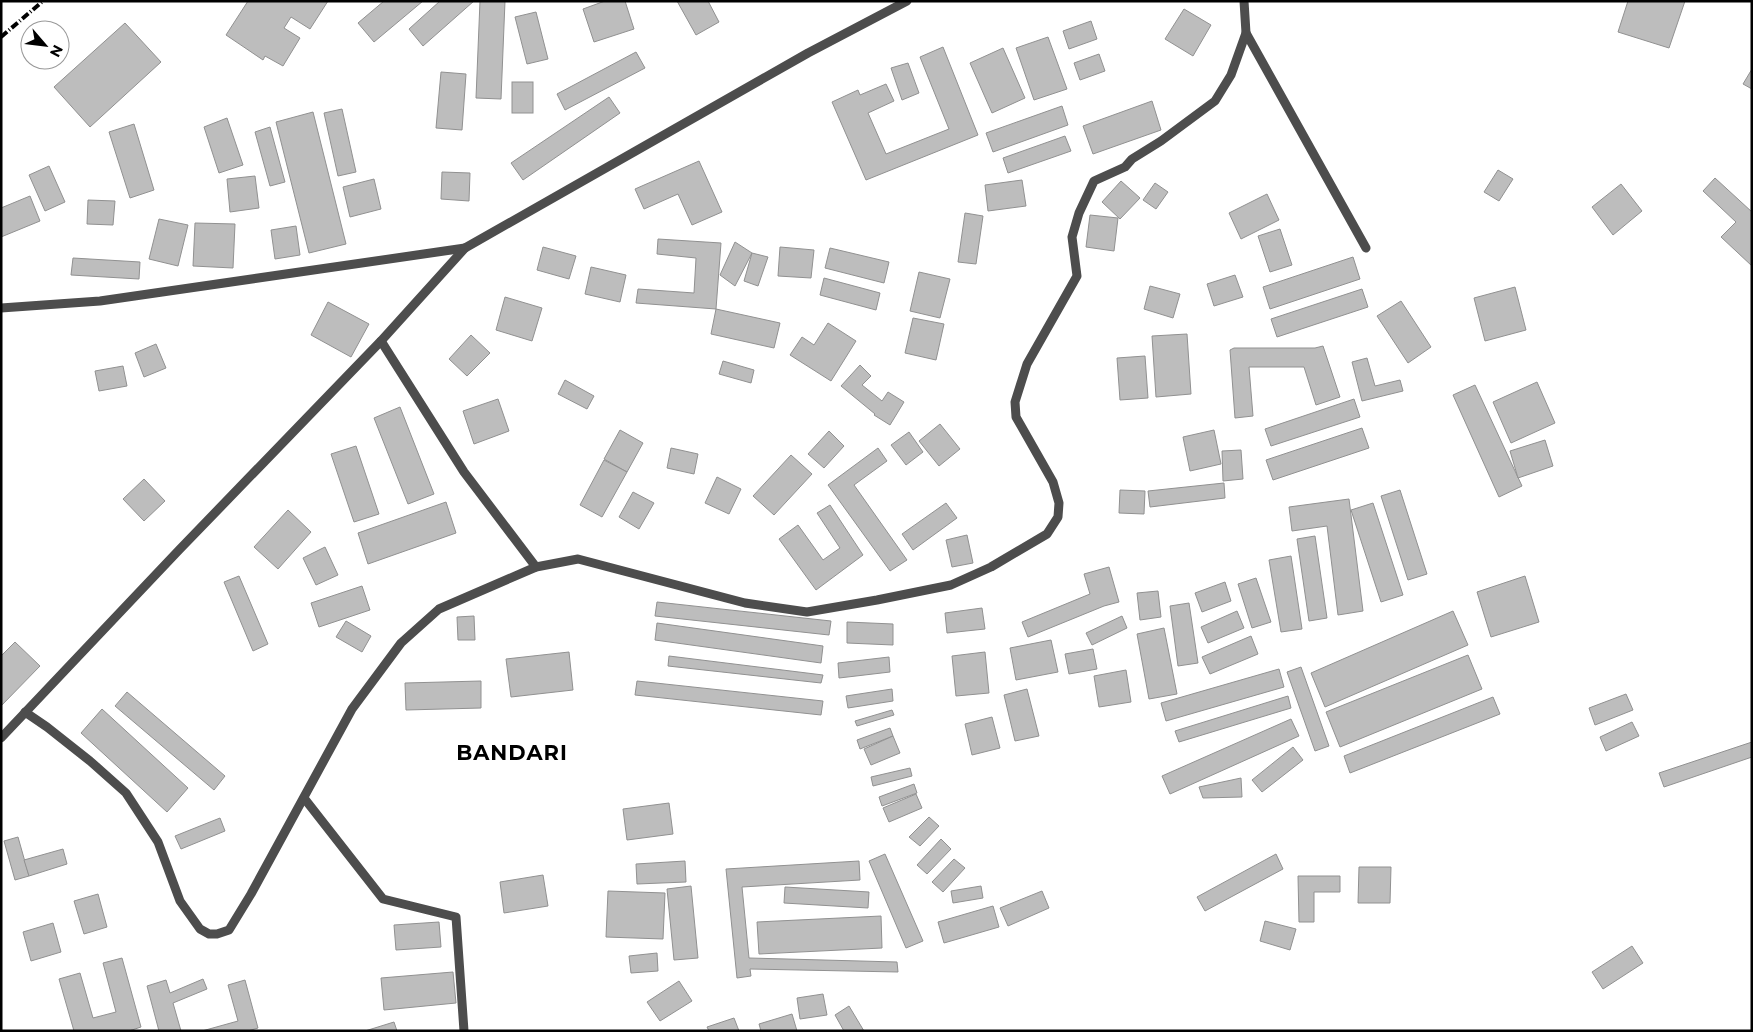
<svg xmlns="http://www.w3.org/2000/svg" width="1753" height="1032" font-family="Montserrat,sans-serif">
  <rect width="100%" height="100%" fill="#fff"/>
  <g fill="#bdbdbd" stroke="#919191">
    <path d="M248,1H328L310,29L291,17L284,28L300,38L283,66L265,56L263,60L226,35Z"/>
    <path d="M384,1H423L374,42L358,23Z"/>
    <path d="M440,1H474L423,46L409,29Z"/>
    <path d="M480,1H505L501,99L476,98Z"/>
    <path d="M605,1H625L634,29L594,42L583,9Z"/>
    <path d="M677,1H708L719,22L696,35Z"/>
    <path d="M1628,1H1685L1669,48L1618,32Z"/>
    <path d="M1184,9L1211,25L1193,56L1165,39Z"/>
    <path d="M536,12L548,59L527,64L515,17Z"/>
    <path d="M1091,21L1097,39L1069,49L1063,31Z"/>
    <path d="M125,23L161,62L90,127L54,87Z"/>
    <path d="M1048,37L1067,89L1034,100L1016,48Z"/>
    <path d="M943,47L978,135L866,180L832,102L858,90L860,95L886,84L894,101L868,113L886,154L949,129L920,57Z"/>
    <path d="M1003,48L1025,98L992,113L970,63Z"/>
    <path d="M636,52L645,68L565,110L557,94Z"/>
    <path d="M1099,54L1105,71L1080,80L1074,63Z"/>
    <path d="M908,63L919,93L902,100L891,68Z"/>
    <path d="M1752,69V89L1743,84Z"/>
    <path d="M441,72L466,74L462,130L436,128Z"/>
    <rect x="512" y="82" width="21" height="31"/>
    <path d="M609,97L620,113L523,180L511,163Z"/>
    <path d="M1152,101L1161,130L1093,154L1083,126Z"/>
    <path d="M1062,106L1068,125L993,152L986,133Z"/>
    <path d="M342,109L356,172L338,176L324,113Z"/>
    <path d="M313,112L346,244L309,253L276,122Z"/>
    <path d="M227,118L243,165L219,173L204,127Z"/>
    <path d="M134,124L154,190L130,198L109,132Z"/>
    <path d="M270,127L285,182L270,186L255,132Z"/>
    <path d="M1065,136L1071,151L1008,173L1003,158Z"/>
    <path d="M699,161L722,212L692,225L678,194L644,209L635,189Z"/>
    <path d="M49,166L65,202L45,211L29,175Z"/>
    <path d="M1498,170L1513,179L1499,201L1484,192Z"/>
    <path d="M442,172L470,173L469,201L441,199Z"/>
    <path d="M255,176L259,208L230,212L227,179Z"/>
    <path d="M1715,178L1752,212V266L1721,237L1736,222L1703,191Z"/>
    <path d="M374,179L381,209L350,217L343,187Z"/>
    <path d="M1022,180L1026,206L988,211L985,185Z"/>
    <path d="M1121,181L1140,198L1120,219L1102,202Z"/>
    <path d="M1155,183L1168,192L1156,209L1143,200Z"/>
    <path d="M1621,184L1642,211L1613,235L1592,207Z"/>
    <path d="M1267,194L1279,220L1241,239L1229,213Z"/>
    <path d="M30,196L40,221L1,237V208Z"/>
    <path d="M88,200L115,201L113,225L87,224Z"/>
    <path d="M965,213L983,216L976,264L958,262Z"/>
    <path d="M1090,215L1118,218L1114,251L1086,247Z"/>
    <path d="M159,219L188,225L178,266L149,259Z"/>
    <path d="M195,223L235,224L233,268L193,266Z"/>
    <path d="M296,226L300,255L275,259L271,230Z"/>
    <path d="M1280,229L1292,265L1270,272L1258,236Z"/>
    <path d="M658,239L721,243L716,309L636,303L638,289L694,293L696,258L657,254Z"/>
    <path d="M735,242L752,253L735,286L720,275Z"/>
    <path d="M543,247L576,256L569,279L537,270Z"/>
    <path d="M780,247L814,250L811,278L778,276Z"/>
    <path d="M830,248L889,262L884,283L825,268Z"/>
    <path d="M752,253L768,257L758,286L744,281Z"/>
    <path d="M1353,257L1360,279L1270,309L1263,287Z"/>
    <path d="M73,258L140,262L139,279L71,275Z"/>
    <path d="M591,267L626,275L620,302L585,294Z"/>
    <path d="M919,272L950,279L940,318L910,311Z"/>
    <path d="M1235,275L1243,297L1214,306L1207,284Z"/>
    <path d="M824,278L880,293L876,310L820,295Z"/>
    <path d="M1150,286L1180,294L1173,318L1144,309Z"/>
    <path d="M1515,287L1526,330L1485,341L1474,298Z"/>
    <path d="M1362,289L1368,307L1277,337L1271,319Z"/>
    <path d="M505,297L542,308L532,341L496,330Z"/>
    <path d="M1401,301L1431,347L1408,363L1377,316Z"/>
    <path d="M328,302L369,324L351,357L311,335Z"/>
    <path d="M716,309L780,323L774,348L711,334Z"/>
    <path d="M913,318L944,324L936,360L905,353Z"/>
    <path d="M828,323L856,341L831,381L790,355L802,337L814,345Z"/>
    <path d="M1187,334L1191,394L1156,397L1152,336Z"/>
    <path d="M471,335L490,353L467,376L449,359Z"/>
    <path d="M156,344L166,368L144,377L135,353Z"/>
    <path d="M1323,346L1340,397L1316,405L1304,367H1249L1253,416L1235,418L1230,350L1234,348H1315Z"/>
    <path d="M1145,356L1148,398L1120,400L1117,358Z"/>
    <path d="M1367,358L1375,386L1400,380L1403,391L1362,401L1352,362Z"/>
    <path d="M723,361L754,370L751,383L719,374Z"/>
    <path d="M860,365L871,376L862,385L882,401L888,392L904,402L890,425L874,415L875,414L841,386Z"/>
    <path d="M123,366L127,386L99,391L95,371Z"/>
    <path d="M565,380L594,396L587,409L558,394Z"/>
    <path d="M1537,382L1555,423L1511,443L1493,402Z"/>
    <path d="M1475,385L1522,486L1499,497L1453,395Z"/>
    <path d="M498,399L509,431L474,444L463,411Z"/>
    <path d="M1354,399L1360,417L1271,446L1265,429Z"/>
    <path d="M400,407L434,494L408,504L374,418Z"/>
    <path d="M940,424L960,449L939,466L919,441Z"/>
    <path d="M1362,428L1369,448L1273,480L1266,460Z"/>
    <path d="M620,430L643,443L627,472L604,459Z"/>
    <path d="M1214,430L1221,464L1190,471L1183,437Z"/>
    <path d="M829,431L844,446L824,468L808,454Z"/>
    <path d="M909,432L923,452L906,465L891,445Z"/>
    <path d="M1545,440L1553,466L1518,478L1510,451Z"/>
    <path d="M356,446L379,514L354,522L331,454Z"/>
    <path d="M671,448L698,454L694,474L667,468Z"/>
    <path d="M878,448L887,461L854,485L907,560L890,571L828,485Z"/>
    <path d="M1241,450L1243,479L1223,481L1222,451Z"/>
    <path d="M791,455L812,474L774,515L753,496Z"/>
    <path d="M604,460L627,472L602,517L580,505Z"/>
    <path d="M717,477L741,489L729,514L705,503Z"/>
    <path d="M144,479L165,501L144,521L123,499Z"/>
    <path d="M1224,483L1225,498L1150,507L1148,491Z"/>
    <path d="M1120,490L1145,491L1144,514L1119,513Z"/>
    <path d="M1400,490L1427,574L1408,580L1381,496Z"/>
    <path d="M633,492L654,503L639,529L619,517Z"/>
    <path d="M1349,499L1363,611L1338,615L1327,526L1292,531L1289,507Z"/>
    <path d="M446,502L456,533L368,564L358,533Z"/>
    <path d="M946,503L957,518L913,550L902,534Z"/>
    <path d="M1373,503L1403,595L1381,602L1351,510Z"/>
    <path d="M830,505L863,555L816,590L779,539L798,525L823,560L840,548L817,513Z"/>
    <path d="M288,510L311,532L278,569L254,547Z"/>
    <path d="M967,535L973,563L952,567L946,540Z"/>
    <path d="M1315,536L1327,618L1309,621L1297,539Z"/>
    <path d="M325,547L338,575L316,585L303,558Z"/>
    <path d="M1291,556L1302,629L1281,632L1269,560Z"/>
    <path d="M1109,567L1119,602L1104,606L1028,637L1022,622L1090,594L1084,574Z"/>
    <path d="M239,576L268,644L253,651L224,582Z"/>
    <path d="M1525,576L1539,622L1491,637L1477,592Z"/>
    <path d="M1256,578L1271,622L1252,628L1238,584Z"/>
    <path d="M1225,582L1231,601L1202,612L1195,593Z"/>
    <path d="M362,586L370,610L319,627L311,603Z"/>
    <path d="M1158,591L1161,617L1140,620L1137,593Z"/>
    <path d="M657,602L831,621L829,635L655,616Z"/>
    <path d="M1189,603L1198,663L1178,666L1170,606Z"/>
    <path d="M982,608L985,629L947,633L945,613Z"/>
    <path d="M1237,611L1244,628L1208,643L1201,627Z"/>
    <path d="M1453,611L1468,645L1325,707L1311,673Z"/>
    <path d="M474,616L475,640H458L457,617Z"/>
    <path d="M1122,616L1127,628L1092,645L1086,633Z"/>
    <path d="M346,621L371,636L362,652L336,637Z"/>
    <path d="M847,622L893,624V645L847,643Z"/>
    <path d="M657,623L823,646L821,663L655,640Z"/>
    <path d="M1164,628L1177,694L1149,699L1137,634Z"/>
    <path d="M1251,636L1258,654L1210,674L1202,657Z"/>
    <path d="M1051,640L1058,672L1016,680L1010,648Z"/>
    <path d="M15,642L40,666L1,706V656Z"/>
    <path d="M1093,649L1097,669L1069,674L1065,654Z"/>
    <path d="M569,652L573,690L511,697L506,659Z"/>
    <path d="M985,652L989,693L956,696L952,656Z"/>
    <path d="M1468,655L1482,689L1340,747L1326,712Z"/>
    <path d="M669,656L823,675L821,683L668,666Z"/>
    <path d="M889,657L890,672L839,678L838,663Z"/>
    <path d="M1301,667L1329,746L1315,751L1287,672Z"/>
    <path d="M1279,669L1284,687L1166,721L1161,703Z"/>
    <path d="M1126,670L1131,702L1099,707L1094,676Z"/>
    <path d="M481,681V708L406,710L405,683Z"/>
    <path d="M637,681L823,701L821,715L635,695Z"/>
    <path d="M892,689L893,701L848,708L846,696Z"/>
    <path d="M1027,689L1039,736L1015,741L1004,695Z"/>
    <path d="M127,692L225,776L214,790L115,706Z"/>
    <path d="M1626,694L1633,710L1595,725L1589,708Z"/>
    <path d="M1288,696L1291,708L1179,742L1175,731Z"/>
    <path d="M1493,697L1500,714L1350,773L1344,756Z"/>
    <path d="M102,709L188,788L167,812L81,733Z"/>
    <path d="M892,710L894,715L857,726L855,721Z"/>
    <path d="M992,717L1000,748L972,755L965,724Z"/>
    <path d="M1291,719L1299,736L1170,794L1162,776Z"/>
    <path d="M1632,722L1639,736L1606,751L1600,737Z"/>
    <path d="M890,728L893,736L860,749L857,740Z"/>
    <path d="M893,736L900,753L871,765L864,749Z"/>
    <path d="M1752,742V757L1664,787L1659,773Z"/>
    <path d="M1293,747L1303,760L1262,792L1252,780Z"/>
    <path d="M910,768L912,776L873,786L871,777Z"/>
    <path d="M1241,778L1242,797L1203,798L1199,787Z"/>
    <path d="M914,784L917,793L882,806L879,797Z"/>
    <path d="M916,794L922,808L889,822L883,808Z"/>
    <path d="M669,803L673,834L627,840L623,809Z"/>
    <path d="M929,817L939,826L920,846L909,837Z"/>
    <path d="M220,818L225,831L181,849L175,836Z"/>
    <path d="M18,837L29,876L15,880L4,841Z"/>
    <path d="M941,839L951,849L927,874L917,865Z"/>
    <path d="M63,849L67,864L29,876L24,860Z"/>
    <path d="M885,854L923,941L906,948L869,861Z"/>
    <path d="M1276,854L1283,869L1205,911L1197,897Z"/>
    <path d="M954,859L965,868L943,892L932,882Z"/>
    <path d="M685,861L686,882L637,884L636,864Z"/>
    <path d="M859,861L860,880L742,887L749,958L897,962L898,972L750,969L751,976L737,978L726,869Z"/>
    <path d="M1359,867H1391L1390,903H1358Z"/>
    <path d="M543,875L548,906L504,913L500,882Z"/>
    <path d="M1298,876H1340V892H1314V922H1299Z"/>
    <path d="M691,886L698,958L674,960L667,889Z"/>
    <path d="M981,886L983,898L953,903L951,891Z"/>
    <path d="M785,887L869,892L868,908L784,903Z"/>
    <path d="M608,891L665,893L663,939L606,937Z"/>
    <path d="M1042,891L1049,908L1008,926L1000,908Z"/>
    <path d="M98,894L107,927L84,934L74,901Z"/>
    <path d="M993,906L999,927L944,943L938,922Z"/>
    <path d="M881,916L882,948L759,954L757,922Z"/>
    <path d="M1265,921L1296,929L1290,950L1260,941Z"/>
    <path d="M439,922L441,947L396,950L394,925Z"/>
    <path d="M53,923L61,952L31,961L23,932Z"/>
    <path d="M1632,946L1643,963L1603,989L1592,972Z"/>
    <path d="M657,953L658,971L631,973L629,956Z"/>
    <path d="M122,958L141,1027L129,1031H74L59,979L80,973L93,1018L116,1012L103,963Z"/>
    <path d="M453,972L456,1003L384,1010L381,978Z"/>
    <path d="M203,979L207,989L173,1003L181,1031H159L147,986L166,980L170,993Z"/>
    <path d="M245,980L258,1028L248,1031H202L238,1021L228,985Z"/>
    <path d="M679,981L692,1001L660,1021L647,1002Z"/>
    <path d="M823,994L827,1015L800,1019L797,998Z"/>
    <path d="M849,1006L864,1031H844L835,1015Z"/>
    <path d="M792,1014L797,1031H761L759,1024Z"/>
    <path d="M734,1018L739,1031H709L707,1027Z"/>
    <path d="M394,1022L397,1031H365Z"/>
  </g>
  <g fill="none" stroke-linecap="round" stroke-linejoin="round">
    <g stroke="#4d4d4d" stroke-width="9">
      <path d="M1246,33L1366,248"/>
      <path d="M1,308L100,301L465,248"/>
      <path d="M381,341L464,472L536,567"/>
      <path d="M25,712L47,727L90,761L126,793L158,842L180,901L200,929L209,934H217L229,930L251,894L352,709L401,643L439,609L536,567L578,559L745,603L807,612L877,600L951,585L991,567L1047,534L1058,517L1059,503L1053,482L1016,417L1015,402L1027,364L1077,276L1072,237L1079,213L1094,181L1125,167L1132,159L1161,141L1215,101L1231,75L1246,33L1244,1"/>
      <path d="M1,738L179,550L381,341L465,248L808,53L907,1"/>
      <path d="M304,798L383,899L456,917L464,1031"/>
    </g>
    <path stroke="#000" stroke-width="4" stroke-dasharray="8 2.5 1 2.5" stroke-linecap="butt" d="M1,37L43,1"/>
  </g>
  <g text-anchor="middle" stroke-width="5" stroke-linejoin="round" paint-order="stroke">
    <g font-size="21" font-weight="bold" letter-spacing="1" fill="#000" stroke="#fff">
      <text x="512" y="760">BANDARI</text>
    </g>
  </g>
  <rect width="1753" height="1032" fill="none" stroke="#000000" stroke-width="5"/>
  <g transform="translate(45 45) rotate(118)"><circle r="24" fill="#ffffff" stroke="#999999"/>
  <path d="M0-4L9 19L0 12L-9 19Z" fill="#000000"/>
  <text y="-8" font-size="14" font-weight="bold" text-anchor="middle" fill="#000000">N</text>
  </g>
</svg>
